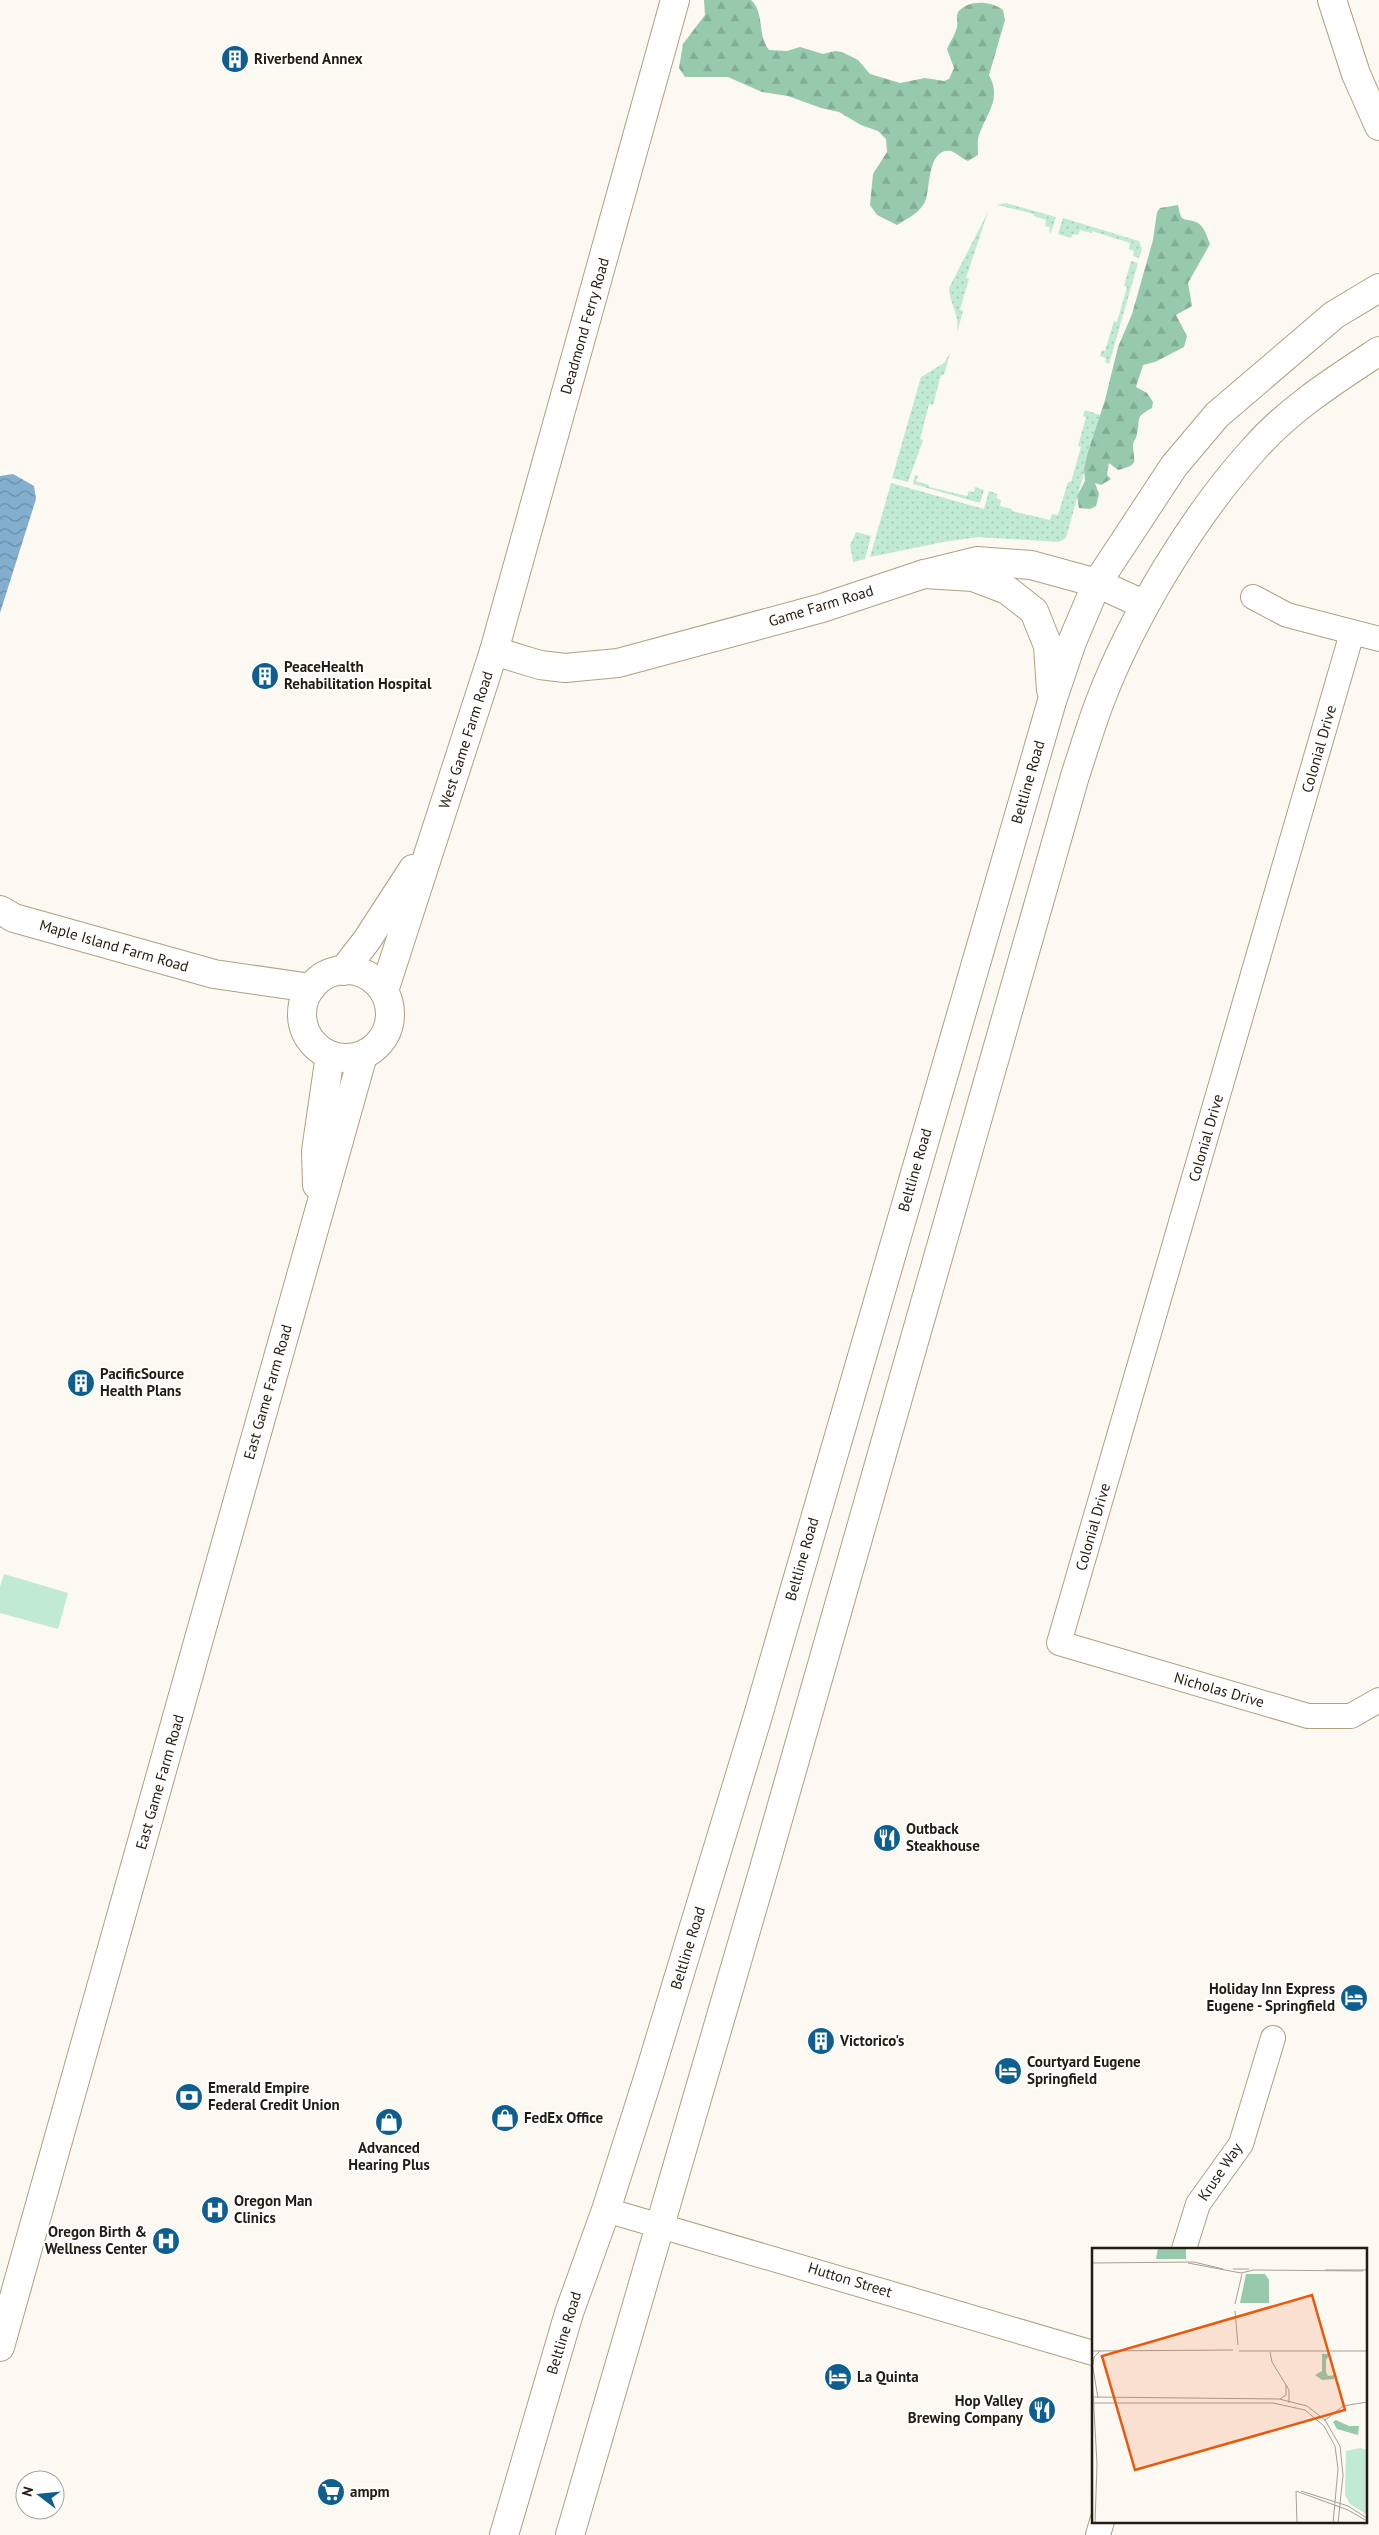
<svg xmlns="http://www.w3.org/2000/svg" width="1379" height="2535" font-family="'PT Sans',sans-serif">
  <defs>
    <pattern id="grass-dots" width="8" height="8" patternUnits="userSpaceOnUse" patternTransform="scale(1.25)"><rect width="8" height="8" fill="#c0ebd2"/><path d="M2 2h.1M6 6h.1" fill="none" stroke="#a5c9b3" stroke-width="1.8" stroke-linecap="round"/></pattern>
    <pattern id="forest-firs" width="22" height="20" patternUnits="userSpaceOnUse" patternTransform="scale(1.25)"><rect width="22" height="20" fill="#97c9ad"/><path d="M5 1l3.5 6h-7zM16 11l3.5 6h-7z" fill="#82ac94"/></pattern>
    <pattern id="water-waves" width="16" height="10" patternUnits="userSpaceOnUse" patternTransform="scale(1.25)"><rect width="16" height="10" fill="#84aece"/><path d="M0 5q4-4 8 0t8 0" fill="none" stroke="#6c8da6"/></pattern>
  </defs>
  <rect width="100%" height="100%" fill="#fcf8f2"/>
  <g fill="url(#grass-dots)">
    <path d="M1006,203L1056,217L1051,233L1049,232L1050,227L1045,226L1046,220L1034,216V214L997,205Z"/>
    <path d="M988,212L966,278L969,279L960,309L963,311L957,333C960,313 950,306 949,288Z"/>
    <path d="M1063,218L1139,241L1142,249L1139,258L1133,256L1134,251L1129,249L1130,243L1092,231V233L1080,230L1078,235L1073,234L1071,238L1058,234Z"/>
    <path d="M1131,261L1138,263L1109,364L1105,362L1106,358L1100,356L1102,350L1105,351L1114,321L1117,322L1127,287L1124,286Z"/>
    <path d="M950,353L944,375H941L933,405L929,404L920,439L923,440L908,482L892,478L921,377L944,363Z"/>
    <path d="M1085,410L1100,415L1066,538L1059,542L978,537L943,542L870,557L891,483L984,509L989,491L998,494L996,498L1001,500L1000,506L1012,509V511L1050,520L1052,514L1058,515L1068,482H1071L1081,447L1078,446L1086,417L1083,416Z"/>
    <path d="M915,475L918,476L916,481L929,485V487L967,496L969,491L974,492L975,487L984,490L980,503L913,484Z"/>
    <path d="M856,532L871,536L865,559L853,562L850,545Z"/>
  </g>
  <g fill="url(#forest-firs)">
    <path d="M704,0H751C765,13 757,35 769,50L787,51L800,47L823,54L835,51L842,52L858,60L870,74L900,83L925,78L944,81L949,79L954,68L947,49C950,42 955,35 957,27C958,22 956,16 958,12C968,0 989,0 1003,10L1005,20L989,75C1002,99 987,112 979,135C977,141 978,149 978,155L968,161C962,159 957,153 951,151C928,147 930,187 926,199C922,212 908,218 897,225L877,215L870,205L873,174L887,152L886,139L878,131L861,125L839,112L821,108L788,96L762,92L728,77H685L679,68L683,44L705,15Z"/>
    <path d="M1178,205C1182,224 1182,217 1196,222C1204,225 1207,237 1210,244L1188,283L1192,306L1176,315L1187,336L1184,347L1155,362L1143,365L1136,387L1147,393L1153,402L1152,408C1134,418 1141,417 1137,433C1137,437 1134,441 1133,444C1133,462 1141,464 1118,470L1109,463L1107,475L1111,479L1101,485L1095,483L1099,494L1096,506L1090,509L1079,508L1077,496L1085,481L1084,469L1088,452L1105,400L1118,347L1132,314L1153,240L1157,212L1160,208Z"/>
  </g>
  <path fill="#c0ebd2" d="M4,1574L68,1593L58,1629L0,1613V1587Z"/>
  <path fill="url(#water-waves)" d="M13,474L34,486L36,499L0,613V476Z"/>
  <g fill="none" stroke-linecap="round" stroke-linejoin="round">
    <g stroke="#b1a080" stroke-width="26">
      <g id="minor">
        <path d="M1253,597L1287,615L1379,639"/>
        <path d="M1352,633L1059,1643L1308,1716H1351L1379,1700"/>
        <path d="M606,2210L1093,2353"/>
        <path d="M1184,2249L1198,2204L1241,2144L1273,2038"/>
        <path d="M1098,2535L1102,2521"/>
      </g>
    </g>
    <g stroke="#b1a080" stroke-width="30">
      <g id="tertiary">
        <path d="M1332,0L1356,74L1379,126"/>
        <path d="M494,651L540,665L565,668L618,663L822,608L924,574L977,561L1031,565L1097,583L1145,605"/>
        <path d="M0,910L14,918L214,974L311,988"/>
        <circle cx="346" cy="1014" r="44"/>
        <path d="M343,971L367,940L413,869"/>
        <path d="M384,991L494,651L675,0"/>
        <path d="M317,1185L316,1151L330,1055"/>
        <path d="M0,2347L363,1055"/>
      </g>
    </g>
    <g stroke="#b1a080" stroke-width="30">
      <g id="primary">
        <path d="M924,574L973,577L1007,590L1034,611L1048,646L1051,690"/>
        <path d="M504,2535L569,2313L606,2210L649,2075L757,1719L1052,701L1072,642L1097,583L1174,466L1217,415L1334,315L1379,288"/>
        <path d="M570,2535L767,1858L1075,776C1083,752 1090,728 1099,704C1131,619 1193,516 1254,449C1289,409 1335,380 1379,351"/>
      </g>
    </g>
    <use href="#minor" stroke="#fff" stroke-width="24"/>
    <use href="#tertiary" stroke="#fff" stroke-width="28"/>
    <use href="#primary" stroke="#fff" stroke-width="28"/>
  </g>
  <defs>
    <g id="building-disc" transform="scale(1.4375)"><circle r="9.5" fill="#0e5e90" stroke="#fff"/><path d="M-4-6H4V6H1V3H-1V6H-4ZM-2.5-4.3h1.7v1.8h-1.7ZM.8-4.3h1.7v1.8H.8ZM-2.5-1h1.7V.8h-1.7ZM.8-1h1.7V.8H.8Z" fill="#fff"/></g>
    <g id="restaurant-disc" transform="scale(1.4375)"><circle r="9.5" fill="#0e5e90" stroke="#fff"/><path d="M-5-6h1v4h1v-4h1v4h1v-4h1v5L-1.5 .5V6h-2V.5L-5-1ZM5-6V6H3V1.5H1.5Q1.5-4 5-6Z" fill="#fff"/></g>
    <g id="hotel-disc" transform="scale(1.4375)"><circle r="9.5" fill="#0e5e90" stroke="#fff"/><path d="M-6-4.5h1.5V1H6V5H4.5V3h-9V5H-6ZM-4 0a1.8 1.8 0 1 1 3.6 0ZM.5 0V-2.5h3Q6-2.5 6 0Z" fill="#fff"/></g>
    <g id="bank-disc" transform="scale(1.4375)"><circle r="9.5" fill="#0e5e90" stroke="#fff"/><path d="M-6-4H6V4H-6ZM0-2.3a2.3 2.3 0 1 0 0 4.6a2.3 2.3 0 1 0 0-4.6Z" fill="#fff"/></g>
    <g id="shop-disc" transform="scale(1.4375)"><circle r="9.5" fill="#0e5e90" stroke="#fff"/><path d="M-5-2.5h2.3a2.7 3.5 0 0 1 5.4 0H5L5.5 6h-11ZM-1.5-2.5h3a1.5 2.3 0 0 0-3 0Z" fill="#fff"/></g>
    <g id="hospital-disc" transform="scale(1.4375)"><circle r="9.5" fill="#0e5e90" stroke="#fff"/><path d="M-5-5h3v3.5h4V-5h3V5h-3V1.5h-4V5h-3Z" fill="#fff"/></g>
    <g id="supermarket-disc" transform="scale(1.4375)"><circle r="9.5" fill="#0e5e90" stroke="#fff"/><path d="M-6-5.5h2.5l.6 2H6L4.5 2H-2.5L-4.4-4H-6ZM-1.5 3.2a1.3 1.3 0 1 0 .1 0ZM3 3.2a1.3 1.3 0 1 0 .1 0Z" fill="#fff"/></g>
  </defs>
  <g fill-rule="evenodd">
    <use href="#building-disc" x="235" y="59"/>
    <use href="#building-disc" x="265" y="676"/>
    <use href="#building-disc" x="81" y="1383"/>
    <use href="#restaurant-disc" x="887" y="1838"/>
    <use href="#hotel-disc" x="1354" y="1998"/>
    <use href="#building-disc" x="821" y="2041"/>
    <use href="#hotel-disc" x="1008" y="2071"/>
    <use href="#bank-disc" x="189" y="2097"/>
    <use href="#shop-disc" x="505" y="2118"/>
    <use href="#shop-disc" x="389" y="2122"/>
    <use href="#hospital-disc" x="215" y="2210"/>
    <use href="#hospital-disc" x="166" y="2241"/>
    <use href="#hotel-disc" x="838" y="2377"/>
    <use href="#restaurant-disc" x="1042" y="2410"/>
    <use href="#supermarket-disc" x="331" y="2492"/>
  </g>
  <g text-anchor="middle" stroke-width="4" stroke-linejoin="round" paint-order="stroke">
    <g font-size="15" font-weight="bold" fill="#231c10" stroke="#fff" text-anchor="start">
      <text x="254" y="64">Riverbend Annex</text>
      <text x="284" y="672">PeaceHealth<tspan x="284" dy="17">Rehabilitation Hospital</tspan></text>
      <text x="100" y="1379">PacificSource<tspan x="100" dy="17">Health Plans</tspan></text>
      <text x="906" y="1834">Outback<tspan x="906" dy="17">Steakhouse</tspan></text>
      <text x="1335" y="1994" text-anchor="end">Holiday Inn Express<tspan x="1335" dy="17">Eugene - Springfield</tspan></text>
      <text x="840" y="2046">Victorico's</text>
      <text x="1027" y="2067">Courtyard Eugene<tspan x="1027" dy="17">Springfield</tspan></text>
      <text x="208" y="2093">Emerald Empire<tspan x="208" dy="17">Federal Credit Union</tspan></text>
      <text x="524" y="2123">FedEx Office</text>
      <text x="389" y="2153" text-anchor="middle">Advanced<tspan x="389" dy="17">Hearing Plus</tspan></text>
      <text x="234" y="2206">Oregon Man<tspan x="234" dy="17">Clinics</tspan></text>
      <text x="147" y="2237" text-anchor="end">Oregon Birth &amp;<tspan x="147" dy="17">Wellness Center</tspan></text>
      <text x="857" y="2382">La Quinta</text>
      <text x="1023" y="2406" text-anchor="end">Hop Valley<tspan x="1023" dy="17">Brewing Company</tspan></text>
      <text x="350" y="2497">ampm</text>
    </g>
    <g font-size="15" fill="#231c10" stroke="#fff">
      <text transform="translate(585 326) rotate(-74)" y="5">Deadmond Ferry Road</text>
      <text transform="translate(821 606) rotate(-17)" y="5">Game Farm Road</text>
      <text transform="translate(466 740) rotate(-72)" y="5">West Game Farm Road</text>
      <text transform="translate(1319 749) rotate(-74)" y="5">Colonial Drive</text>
      <text transform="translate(1028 782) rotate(-74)" y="5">Beltline Road</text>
      <text transform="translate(114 946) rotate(16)" y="5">Maple Island Farm Road</text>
      <text transform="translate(1206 1138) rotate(-74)" y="5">Colonial Drive</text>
      <text transform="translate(915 1170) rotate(-74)" y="5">Beltline Road</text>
      <text transform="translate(268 1392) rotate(-74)" y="5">East Game Farm Road</text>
      <text transform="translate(1093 1527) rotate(-74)" y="5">Colonial Drive</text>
      <text transform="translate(802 1559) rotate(-74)" y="5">Beltline Road</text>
      <text transform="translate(1219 1690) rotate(16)" y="5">Nicholas Drive</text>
      <text transform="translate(160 1782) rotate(-74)" y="5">East Game Farm Road</text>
      <text transform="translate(688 1948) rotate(-73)" y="5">Beltline Road</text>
      <text transform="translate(1220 2172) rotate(-56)" y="5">Kruse Way</text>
      <text transform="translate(850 2280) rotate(17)" y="5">Hutton Street</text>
      <text transform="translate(564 2333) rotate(-73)" y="5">Beltline Road</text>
    </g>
  </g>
  <g transform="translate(1092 2248)">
    <rect width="275" height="275" fill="#fcf8f2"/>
    <path d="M268,200L275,202V267L258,256L253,247L254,203Z" fill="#c0ebd2"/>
    <path d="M94,0V11H64L66,0ZM154,26H173L177,32V55H148ZM230,106H238L234,112V124L236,128L243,127L242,131L230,132L223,127L230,123ZM244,172L257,178H267L266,187L245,181L241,174Z" fill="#97c9ad"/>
    <path fill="none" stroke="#a5a098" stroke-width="1" d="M0,15L102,14L131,21M96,15L149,25L162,22L271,23M141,21H157M233,22H275M143,56L150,26M143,63L146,97M0,103L141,102M147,103H275M178,104L180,114L197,142V155M0,114L6,150M1,117L2,109L8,103M0,126L5,216L3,275M0,149L187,151L215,158L233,172L248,198L251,227L246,275M188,151L194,147V137M0,155H181L213,162L232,178L243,198L246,221L241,275M232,173L251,158L275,154M204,243L256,262L275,273M204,243L205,275M209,243L256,258L275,270"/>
    <path fill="#e8590c" fill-opacity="0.15" stroke="#e8590c" stroke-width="2.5" d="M220,47L253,162L43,222L10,108Z"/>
    <rect width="275" height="275" fill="none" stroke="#231c10" stroke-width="2.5"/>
  </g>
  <g transform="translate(40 2495) rotate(286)"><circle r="24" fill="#ffffff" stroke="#a7a49f"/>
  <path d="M0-4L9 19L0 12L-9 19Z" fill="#0e5e90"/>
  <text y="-8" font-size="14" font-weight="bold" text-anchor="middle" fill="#231c10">N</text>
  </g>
</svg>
